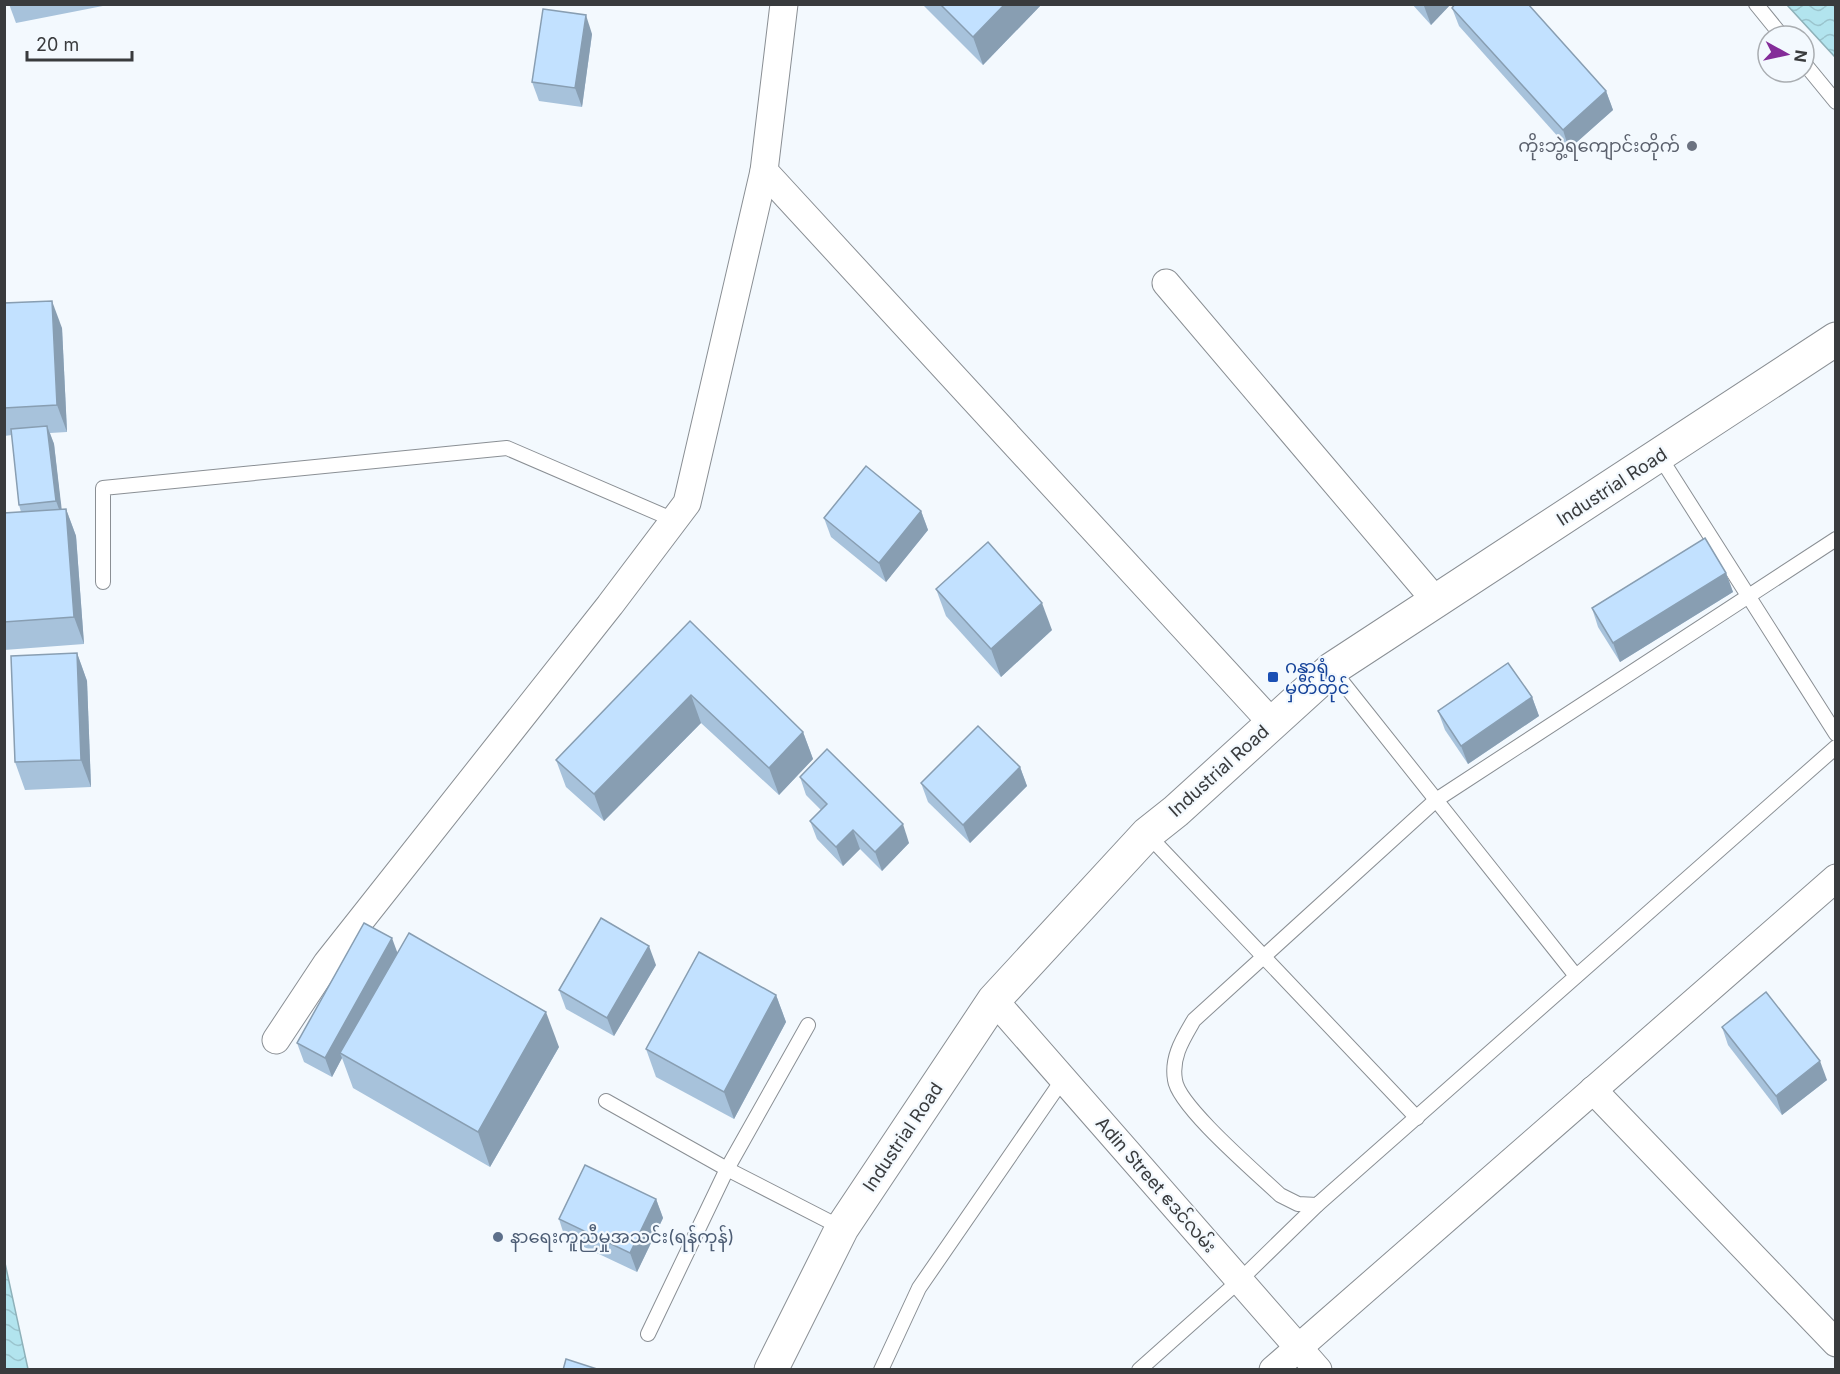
<svg xmlns="http://www.w3.org/2000/svg" width="1840" height="1374" font-family="Inter,'Noto Sans Myanmar',sans-serif">
  <defs>
    <pattern id="water-waves" width="16" height="10" patternUnits="userSpaceOnUse" patternTransform="scale(1.5)"><rect width="16" height="10" fill="#b2e4ee"/><path d="M0 5q4-4 8 0t8 0" fill="none" stroke="#9ac4cd"/></pattern>
  </defs>
  <rect width="100%" height="100%" fill="#f3f9fe"/>
  <g fill="url(#water-waves)" stroke="#8eb1b9" stroke-width="1.5">
    <path d="M1787,5H1835V57Z"/>
    <path d="M5,1263L28,1369H5Z"/>
  </g>
  <g fill="none" stroke-linecap="round" stroke-linejoin="round">
    <g stroke="#8a8f94" stroke-width="16">
      <g id="service">
        <path d="M1756,4L1782,36"/>
        <path d="M1804,63L1836,102"/>
        <path d="M1660,457L1836,734"/>
        <path d="M1836,539L1436,800L1194,1020C1183,1039 1171,1057 1175,1080C1178,1106 1258,1174 1280,1195L1298,1204L1317,1205L1836,747"/>
        <path d="M103,582V488L507,448L674,520"/>
        <path d="M1332,669L1576,976"/>
        <path d="M1147,834L1417,1118"/>
        <path d="M606,1101L727,1169L842,1228"/>
        <path d="M648,1334L727,1169L808,1025"/>
        <path d="M881,1370L919,1288L1063,1079"/>
        <path d="M1139,1370L1240,1280L1317,1205"/>
      </g>
    </g>
    <g stroke="#8a8f94" stroke-width="29">
      <g id="minor">
        <path d="M784,4L764,171L1272,723"/>
        <path d="M1166,283L1436,601"/>
        <path d="M994,1000L1318,1370"/>
        <path d="M276,1040L327,963L610,605L687,503L764,171"/>
        <path d="M1593,1090L1836,1343"/>
        <path d="M1273,1370L1836,878"/>
      </g>
    </g>
    <g stroke="#8a8f94" stroke-width="35">
      <path id="primary" d="M771,1370L842,1228L994,1000L1147,834L1176,811L1332,669L1836,339"/>
    </g>
    <use href="#service" stroke="#fff" stroke-width="14"/>
    <use href="#minor" stroke="#fff" stroke-width="27"/>
    <use href="#primary" stroke="#fff" stroke-width="33"/>
  </g>
  <g fill="#a7c2db">
    <path d="M9,4H113L16,23Z"/>
    <path d="M924,4H1042L983,65L924,6Z"/>
    <path d="M1412,4H1451L1431,25Z"/>
    <path d="M1452,8L1606,91L1613,110L1569,149L1459,26Z"/>
    <path d="M592,34L582,107L539,101L532,82Z"/>
    <path d="M4,303L62,328L67,432L50,433L54,444L61,509H66L76,536L84,644L4,650V513L21,512L19,505L12,435L4,436Z"/>
    <path d="M921,511L928,530L886,582L831,537L824,518Z"/>
    <path d="M1726,573L1733,592L1620,662L1598,627L1592,608Z"/>
    <path d="M936,589L1052,630L1001,677L946,616Z"/>
    <path d="M690,621L803,732L813,759L779,795L701,723L604,821L566,787L556,760Z"/>
    <path d="M77,653L87,681L91,787L25,790L15,762Z"/>
    <path d="M1532,697L1539,716L1468,764L1445,730L1438,711Z"/>
    <path d="M1020,767L1027,786L970,843L928,802L921,783Z"/>
    <path d="M800,777L909,843L882,871L860,849L843,866L817,839L810,821L821,810L806,795Z"/>
    <path d="M397,953L559,1047L490,1167L353,1088L342,1058L332,1077L304,1062L297,1043Z"/>
    <path d="M656,965L614,1036L566,1009L559,990Z"/>
    <path d="M776,995L786,1022L734,1119L656,1077L646,1049Z"/>
    <path d="M1722,1027L1827,1080L1782,1115L1728,1045Z"/>
    <path d="M656,1199L663,1218L637,1272L565,1238L559,1219Z"/>
  </g>
  <g fill="#889eb2">
    <path d="M1005,4H1042L983,65L973,37Z"/>
    <path d="M1426,4H1451L1431,25L1424,6Z"/>
    <path d="M586,15L592,34L582,107L575,88Z"/>
    <path d="M1606,91L1613,110L1569,149L1563,130Z"/>
    <path d="M52,301L62,328L67,432L57,405Z"/>
    <path d="M47,426L54,444L63,520L56,501Z"/>
    <path d="M66,509L76,536L84,644L74,617Z"/>
    <path d="M921,511L928,530L886,582L879,563Z"/>
    <path d="M1726,573L1733,592L1620,662L1613,643Z"/>
    <path d="M1042,603L1052,630L1001,677L991,649Z"/>
    <path d="M77,653L87,681L91,787L81,760Z"/>
    <path d="M691,695L701,723L604,821L594,794Z"/>
    <path d="M1532,697L1539,716L1468,764L1461,746Z"/>
    <path d="M803,732L813,759L779,795L769,768Z"/>
    <path d="M1020,767L1027,786L970,843L963,825Z"/>
    <path d="M903,824L909,843L882,871L875,852Z"/>
    <path d="M853,830L860,849L843,866L836,847Z"/>
    <path d="M392,938L399,957L340,1053L342,1058L332,1077L325,1058Z"/>
    <path d="M649,946L656,965L614,1036L607,1018Z"/>
    <path d="M776,995L786,1022L734,1119L724,1092Z"/>
    <path d="M546,1012L559,1047L490,1167L478,1132Z"/>
    <path d="M1820,1061L1827,1080L1782,1115L1776,1096Z"/>
    <path d="M656,1199L663,1218L637,1272L630,1253Z"/>
  </g>
  <g fill="#c2e1ff" stroke="#889eb2" stroke-width="1.5">
    <path d="M940,4H1005L973,37Z"/>
    <path d="M1455,4H1528L1606,91L1563,130L1452,8Z"/>
    <path d="M543,9L586,15L575,88L532,82Z"/>
    <path d="M52,301L57,405L4,408V303Z"/>
    <path d="M47,426L56,501L19,505L11,429Z"/>
    <path d="M866,466L921,511L879,563L824,518Z"/>
    <path d="M66,509L74,617L4,622V513Z"/>
    <path d="M1705,538L1726,573L1613,643L1592,608Z"/>
    <path d="M988,542L1042,603L991,649L936,589Z"/>
    <path d="M690,621L803,732L769,768L691,695L594,794L556,760Z"/>
    <path d="M77,653L81,760L15,762L11,656Z"/>
    <path d="M1508,663L1532,697L1461,746L1438,711Z"/>
    <path d="M978,726L1020,767L963,825L921,783Z"/>
    <path d="M827,749L903,824L875,852L853,830L836,847L810,821L827,804L800,777Z"/>
    <path d="M601,918L649,946L607,1018L559,990Z"/>
    <path d="M364,923L392,938L325,1058L297,1043Z"/>
    <path d="M409,933L546,1012L478,1132L340,1053Z"/>
    <path d="M699,952L776,995L724,1092L646,1049Z"/>
    <path d="M1766,992L1820,1061L1776,1096L1722,1027Z"/>
    <path d="M585,1165L656,1199L630,1253L559,1219Z"/>
    <path d="M566,1359L600,1370H563Z"/>
  </g>
  <circle fill="#6b7280" stroke="#f3f9fe" stroke-width="2" cx="1692" cy="146" r="6"/>
  <rect fill="#1a4fb4" stroke="#f3f9fe" stroke-width="2" x="1267" y="671" width="12" height="12" rx="3"/>
  <circle fill="#5c6f8a" stroke="#f3f9fe" stroke-width="2" cx="498" cy="1237" r="6"/>
  <g text-anchor="middle" stroke-width="4.5" stroke-linejoin="round" paint-order="stroke">
    <g font-size="18" fill="#5b616d" stroke="#f3f9fe" text-anchor="end">
      <text x="1680" y="152">ကိုးဘွဲ့ရကျောင်းတိုက်</text>
    </g>
    <g font-size="18" fill="#393b3d" stroke="#f3f9fe">
      <text transform="translate(1612 487) rotate(-33)" y="6">Industrial Road</text>
      <text transform="translate(1219 771) rotate(-42)" y="6">Industrial Road</text>
      <text transform="translate(903 1137) rotate(-56)" y="6">Industrial Road</text>
      <text transform="translate(1156 1185) rotate(49)" y="6">Adin Street ဧဒင်လမ်း</text>
    </g>
    <g font-size="18" fill="#164399" stroke="#f3f9fe" text-anchor="start">
      <text x="1285" y="673">ဂန္ဓာရုံ<tspan x="1285" dy="21">မှတ်တိုင်</tspan></text>
    </g>
    <g font-size="18" fill="#4e5e75" stroke="#f3f9fe" text-anchor="start">
      <text x="510" y="1243">နာရေးကူညီမှုအသင်း(ရန်ကုန်)</text>
    </g>
  </g>
  <rect width="1840" height="1374" fill="none" stroke="#393b3d" stroke-width="12"/>
  <g transform="translate(1786 54) rotate(98)"><circle r="28" fill="#f3f9fe" stroke="#a9adb1" stroke-width="1.5"/>
  <path d="M0-4.5L10 22L0 15L-10 22Z" fill="#842c99"/>
  <text y="-9" font-size="16" font-weight="bold" text-anchor="middle" fill="#393b3d">N</text>
  </g>
  <path d="M27 51v9h105v-9" fill="none" stroke="#393b3d" stroke-width="3"/>
  <text x="36" y="51" font-size="18" fill="#393b3d" stroke="#f3f9fe" stroke-width="4.5" paint-order="stroke">20 m</text>
</svg>
